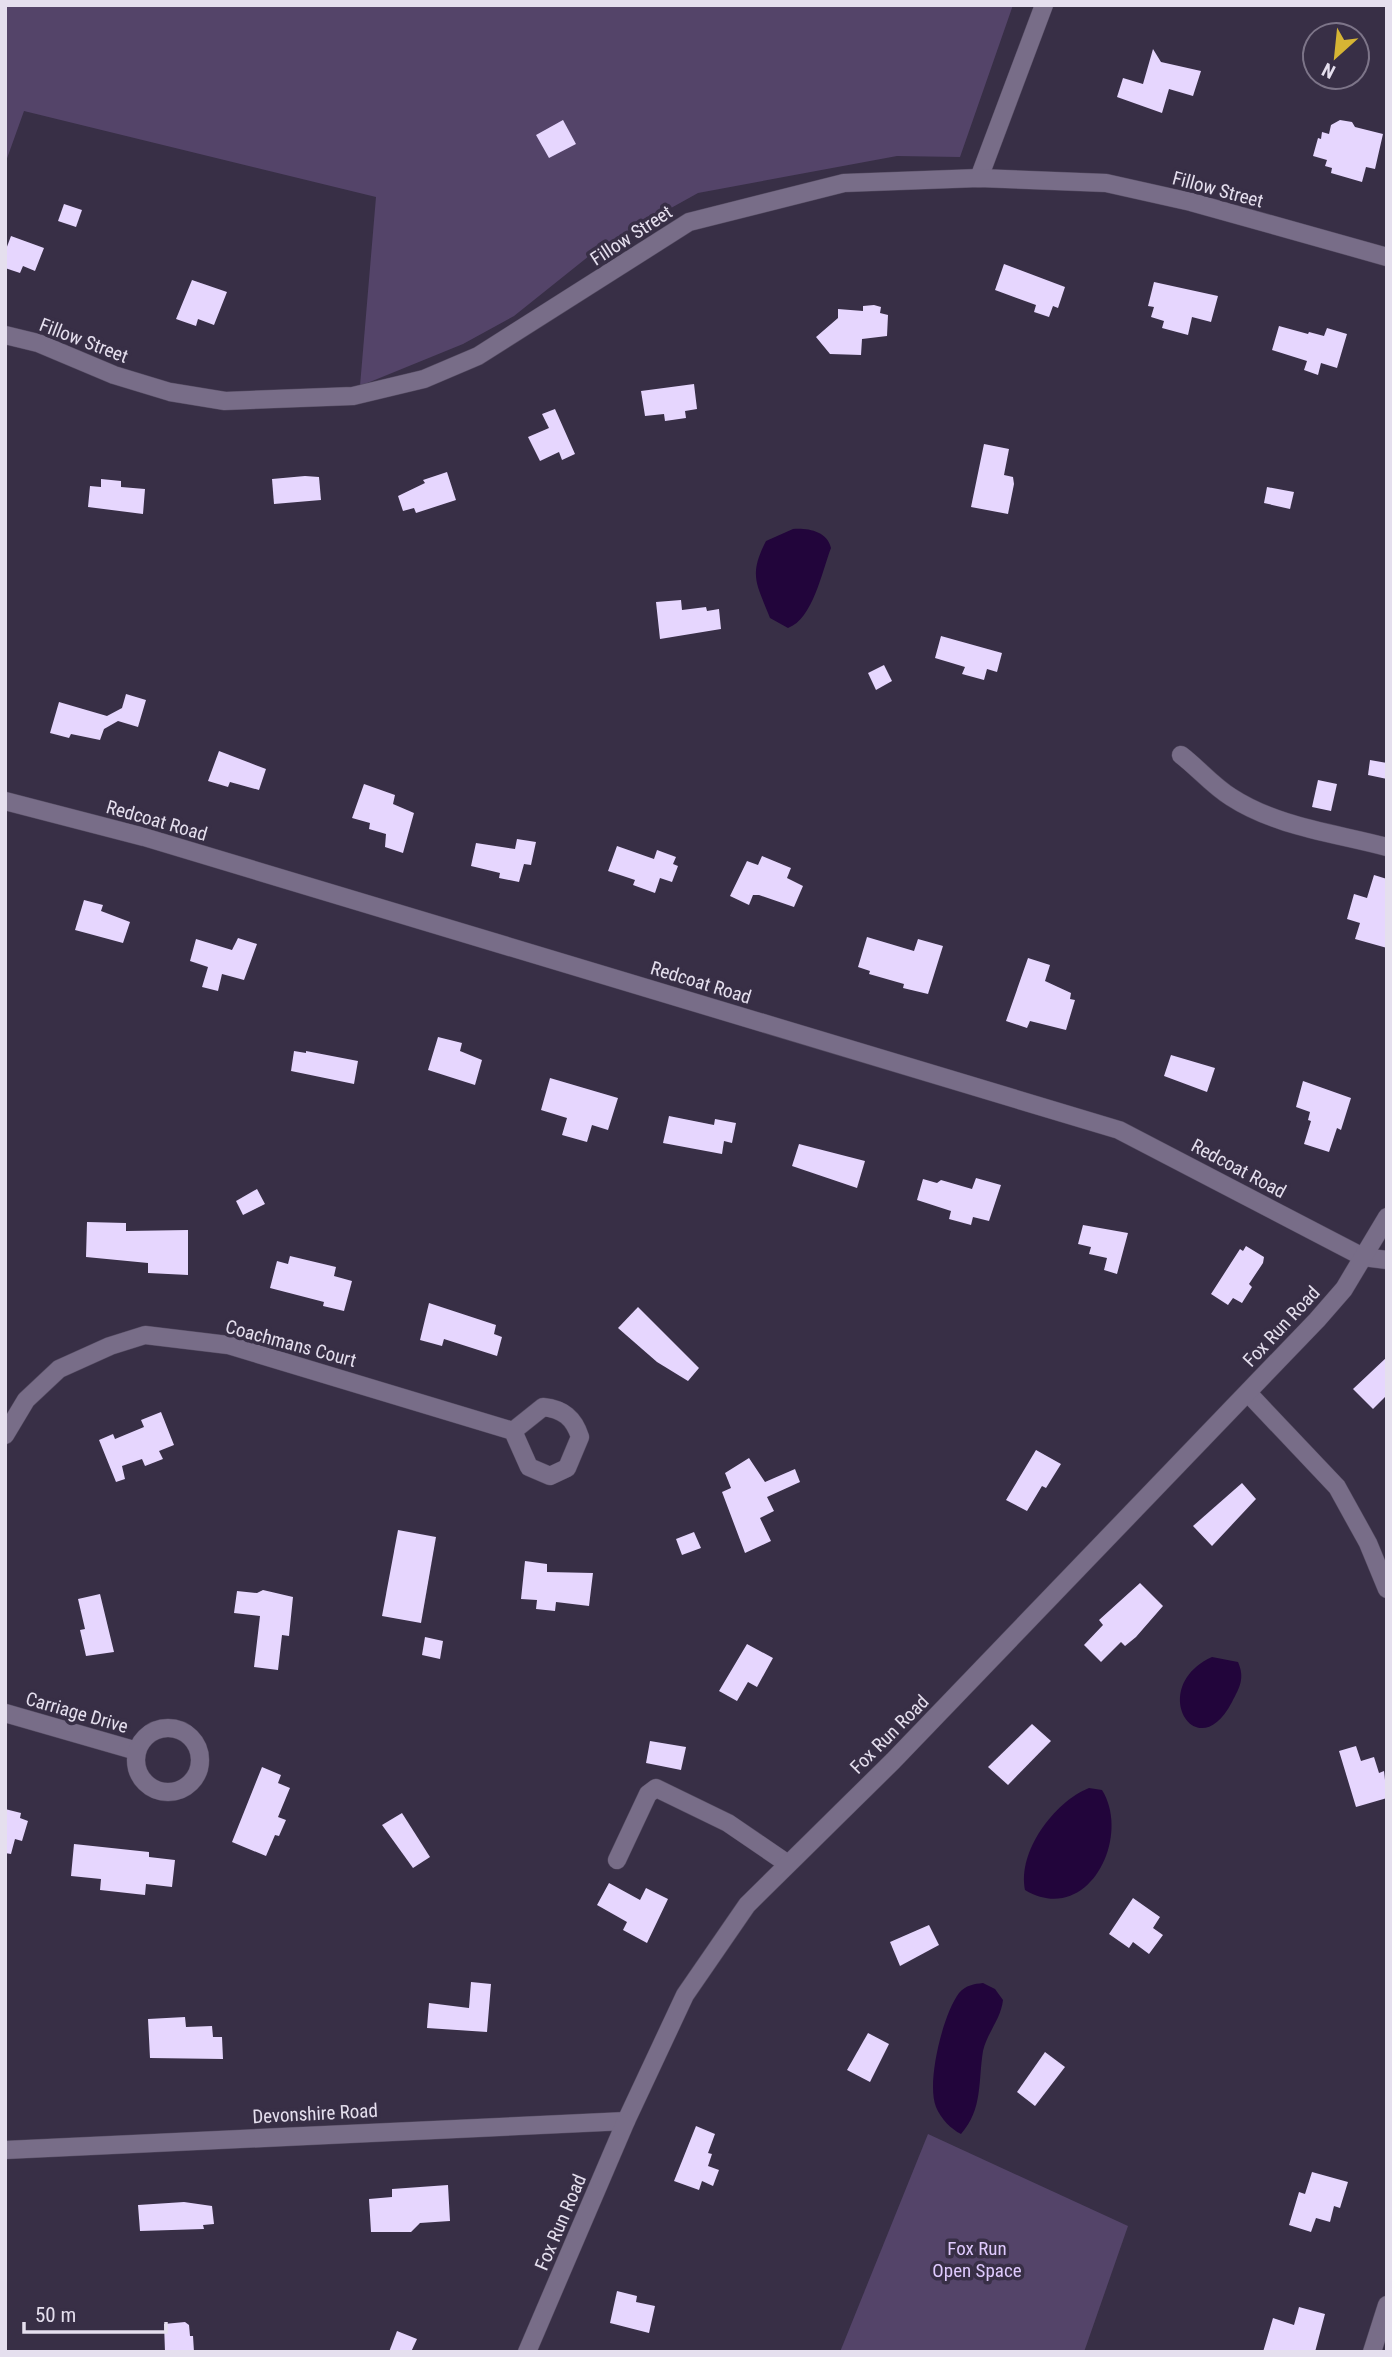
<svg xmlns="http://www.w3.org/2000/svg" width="1392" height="2357" font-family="'Roboto Condensed',sans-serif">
  <rect width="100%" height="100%" fill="#382f46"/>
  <g fill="#544469">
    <path d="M5,5H1013L960,157L897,156L698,193L599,248L514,316L463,344L360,386L376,197L24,111L5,164Z"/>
    <path d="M928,2134L1128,2226L1084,2352H840Z"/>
  </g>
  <g fill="#22053b">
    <path d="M793,529C808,528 827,531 831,548C822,571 813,619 788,628L770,618C757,584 748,576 766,541Z"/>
    <path d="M1212,1657L1238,1662C1245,1678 1240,1687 1232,1702C1197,1770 1146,1687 1212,1657Z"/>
    <path d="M1089,1788L1102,1790C1132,1838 1087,1927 1025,1890C1017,1852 1054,1802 1089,1788Z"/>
    <path d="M983,1983L995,1989L1003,2000C1001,2019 987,2033 983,2051C978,2082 983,2109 961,2134C951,2129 941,2119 936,2107C926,2083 943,2014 959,1993C966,1985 974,1984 983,1983Z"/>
  </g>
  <g fill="#e6d6fe">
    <path d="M1153,49L1161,62L1201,71L1193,96L1169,89L1162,113L1117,97L1123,78L1143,84Z"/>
    <path d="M563,120L576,144L549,158L536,135Z"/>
    <path d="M1340,120L1352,122L1355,127L1383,134L1375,169L1366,167L1362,182L1331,173L1332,168L1325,166L1327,160L1313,156L1318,138L1321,139L1322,132L1329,134L1331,125Z"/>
    <path d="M64,204L82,210L76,227L58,221Z"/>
    <path d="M11,236L44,248L35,271L23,266L20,273L5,268V252Z"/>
    <path d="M1004,264L1065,287L1058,308L1053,306L1049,317L1034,312L1036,305L995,290Z"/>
    <path d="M192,280L227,292L214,325L198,319L196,326L176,319Z"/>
    <path d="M1154,282L1218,296L1211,322L1192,317L1188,335L1162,328L1164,321L1151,317L1154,307L1148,306Z"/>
    <path d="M874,305L881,307L880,313L888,315L887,336L862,339L861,355L830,354L816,337L838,318V309L863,311V306Z"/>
    <path d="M1279,326L1308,334L1309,332L1324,336L1327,328L1347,334L1337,368L1321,363L1318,375L1304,370L1307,361L1272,350Z"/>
    <path d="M694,384L697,409L685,411L686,418L665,421L664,414L645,416L641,391Z"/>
    <path d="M555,409L575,454L562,460L559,452L540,461L528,437L549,428L542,414Z"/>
    <path d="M984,444L1009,449L1004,475L1013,477L1014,484L1008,514L971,507Z"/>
    <path d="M447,472L456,500L416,513L414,508L403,511L398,496L425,483L423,480Z"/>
    <path d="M305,476L319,477L321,500L274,504L272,479Z"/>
    <path d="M101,479L121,481V487L145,489L143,514L88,507L90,486L101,487Z"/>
    <path d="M1267,487L1294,492L1290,509L1264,503Z"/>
    <path d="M681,600L682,610L706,607L707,611L719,609L721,629L660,639L656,602Z"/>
    <path d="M941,636L1002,653L997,672L987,669L984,680L962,674L965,667L935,658Z"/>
    <path d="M884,665L892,681L876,690L868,673Z"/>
    <path d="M126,694L146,700L138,727L118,721L104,729L100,740L71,734L69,738L50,733L59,702L107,716L122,708Z"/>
    <path d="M219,751L266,769L259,790L230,782L228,787L208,781Z"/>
    <path d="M1370,760L1387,763V779L1368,775Z"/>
    <path d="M1318,780L1337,784L1331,811L1312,807Z"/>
    <path d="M364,784L395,795L393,804L414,813L403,853L385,847L386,834L369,829L370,823L352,818Z"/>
    <path d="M517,839L536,842L531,865L524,864L519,882L499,878L500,873L471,866L476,843L515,849Z"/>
    <path d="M617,846L654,859L657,850L676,857L673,864L678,866L672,882L660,878L655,893L633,885L635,880L608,871Z"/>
    <path d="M762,856L791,868L787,878L803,886L794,907L759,895H753L749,905L730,896L747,861L758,865Z"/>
    <path d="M1374,875L1387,879V948L1355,939L1360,923L1347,919L1354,894L1367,898Z"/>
    <path d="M84,900L103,905L101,911L130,922L123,943L75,930Z"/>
    <path d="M867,937L914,951L918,939L943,946L928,994L903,988L904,984L869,974L870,971L858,967Z"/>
    <path d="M238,938L257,944L244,980L222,974L218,991L202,987L208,967L190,961L196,939L232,950Z"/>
    <path d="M1028,958L1050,965L1045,981L1071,993L1070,999L1075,1000L1066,1030L1030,1021L1027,1028L1006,1021Z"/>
    <path d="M438,1037L462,1043L460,1051L482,1060L475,1085L428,1070Z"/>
    <path d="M294,1051L306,1053V1051L358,1061L354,1084L291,1071Z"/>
    <path d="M1171,1055L1215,1068L1207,1092L1164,1076Z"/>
    <path d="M550,1078L618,1098L608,1130L592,1125L587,1142L562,1135L567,1118L541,1110Z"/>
    <path d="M1303,1081L1351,1098L1341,1130L1337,1128L1329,1152L1304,1144L1311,1121L1308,1120L1310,1112L1296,1107Z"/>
    <path d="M669,1116L714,1125L715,1119L736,1123L732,1143L724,1141L722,1154L663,1143Z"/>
    <path d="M799,1144L865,1161L857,1188L792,1166Z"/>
    <path d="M976,1178L1001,1185L989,1221L973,1217L971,1225L949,1219L951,1211L917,1200L923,1179L937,1183L941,1180L972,1189Z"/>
    <path d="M257,1189L265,1204L243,1215L236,1201Z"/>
    <path d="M87,1222L126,1223V1231L188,1230V1275L148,1273V1263L86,1257Z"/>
    <path d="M1083,1225L1128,1233L1117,1274L1104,1270L1107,1258L1089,1254L1091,1247L1078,1244Z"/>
    <path d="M1246,1246L1264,1257L1263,1263L1249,1284L1252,1287L1242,1303L1233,1298L1228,1305L1211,1294L1240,1249L1243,1251Z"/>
    <path d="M290,1256L336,1267L334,1276L352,1281L344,1311L323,1306L324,1302L270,1288L277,1261L288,1264Z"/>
    <path d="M429,1303L496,1325L494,1334L502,1337L497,1356L444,1339L442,1346L420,1340Z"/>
    <path d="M638,1307L699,1368L688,1381L657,1362L618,1328Z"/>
    <path d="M1387,1357V1395L1373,1409L1353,1389Z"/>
    <path d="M161,1412L174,1445L159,1451L163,1459L145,1466L142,1459L122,1466L125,1479L116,1482L99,1440L113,1434L115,1439L144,1427L141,1420Z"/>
    <path d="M1036,1450L1061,1464L1046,1488L1042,1486L1027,1511L1006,1500Z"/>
    <path d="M749,1458L765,1482L795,1469L800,1482L767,1497L774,1511L760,1518L771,1541L745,1553L722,1492L731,1488L725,1473Z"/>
    <path d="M1242,1483L1256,1499L1212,1546L1193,1526Z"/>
    <path d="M398,1530L436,1537L421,1623L382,1616Z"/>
    <path d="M694,1532L701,1548L682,1555L676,1539Z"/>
    <path d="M525,1561L547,1564V1572L593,1573L589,1606L556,1602L555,1611L536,1609L537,1600L521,1599Z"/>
    <path d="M1140,1583L1163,1606L1136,1637L1125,1646L1121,1642L1101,1662L1084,1645L1103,1625L1099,1620Z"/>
    <path d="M263,1590L293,1597L289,1636L282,1635L278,1670L254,1667L260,1616L234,1613L237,1591L257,1593Z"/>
    <path d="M100,1594L114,1652L86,1656L80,1630L85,1629L78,1599Z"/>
    <path d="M425,1637L443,1641L440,1659L422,1655Z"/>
    <path d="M747,1644L773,1658L757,1687L748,1682L737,1701L719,1691Z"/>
    <path d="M1032,1724L1051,1741L1008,1785L988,1767Z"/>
    <path d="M650,1741L686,1747L681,1770L646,1763Z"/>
    <path d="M1356,1746L1361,1761L1374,1757L1379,1773L1384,1771L1387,1798L1356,1807L1339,1751Z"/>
    <path d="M262,1767L281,1775L278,1783L290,1788L278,1817L286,1820L279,1836L275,1835L266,1856L232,1842Z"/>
    <path d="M5,1809L21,1813L20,1818L28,1821L22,1841L15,1839L11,1854L5,1853Z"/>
    <path d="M402,1813L430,1857L413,1868L382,1825Z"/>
    <path d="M74,1844L149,1852V1857L175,1860L172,1887L146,1884L145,1895L100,1890L101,1879L71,1876Z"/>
    <path d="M609,1883L640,1900L646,1888L668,1899L647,1943L623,1930L627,1922L597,1905Z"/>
    <path d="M1133,1898L1160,1917L1153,1928L1163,1935L1149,1954L1133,1942L1129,1948L1109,1934Z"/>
    <path d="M929,1925L939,1945L900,1966L890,1942Z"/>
    <path d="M471,1982L491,1984L487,2032L427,2028L429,2003L469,2008Z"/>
    <path d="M185,2017L186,2027L212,2026L213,2037H222L223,2059L150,2058L148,2019Z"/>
    <path d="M868,2033L889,2044L870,2082L847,2070Z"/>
    <path d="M1045,2052L1065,2067L1035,2106L1017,2092Z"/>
    <path d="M696,2126L715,2134L708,2153L712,2154L708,2166L719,2170L713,2186L702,2181L699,2190L674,2181Z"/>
    <path d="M1312,2172L1348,2182L1340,2208L1334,2206L1330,2222L1316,2218L1311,2232L1289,2225L1299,2192L1305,2194Z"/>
    <path d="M448,2185L450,2221L420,2223L411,2232H371L369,2199L392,2197V2189Z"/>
    <path d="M184,2202L212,2206L214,2224L203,2225L204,2229L140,2231L138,2205Z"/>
    <path d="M617,2291L637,2296L636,2302L655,2306L649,2333L610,2323Z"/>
    <path d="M1299,2307L1325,2314L1315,2352H1263L1273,2318L1294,2325Z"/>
    <path d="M185,2322L189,2325L190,2336H193L194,2352H165L164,2324Z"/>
    <path d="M397,2331L417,2339L411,2352H389Z"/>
  </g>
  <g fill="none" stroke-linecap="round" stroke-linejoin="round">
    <g stroke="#544b61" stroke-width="19">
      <g id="minor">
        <path d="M979,178L1044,5"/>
        <path d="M5,335L38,343L114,375L170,392L225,401L353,396L424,379L478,356L689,222L844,183L979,178L1106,183L1191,202L1387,257"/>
        <path d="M1181,755C1198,768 1213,786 1231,797C1277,827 1335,833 1387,847"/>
        <path d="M5,801L144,837L1119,1130L1363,1257L1387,1260"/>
        <path d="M1248,1393L1337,1487L1368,1543L1387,1589"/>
        <path d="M5,1435L26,1400L59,1369L110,1346L145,1335L228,1345L513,1431L529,1467L550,1476L567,1468L580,1437C574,1418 563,1409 543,1407L513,1431"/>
        <path d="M5,1713L137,1751"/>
        <circle cx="168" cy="1760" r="32"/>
        <path d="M617,1860L648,1794L656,1788L728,1823L788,1864"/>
        <path d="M5,2150L626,2121"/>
        <path d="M527,2352L626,2121L685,1995L747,1905L893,1761L1317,1320L1344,1289L1387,1217"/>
        <path d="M1372,2352L1387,2305"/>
      </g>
    </g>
    <use href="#minor" stroke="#786d88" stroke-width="18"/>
  </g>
  <g text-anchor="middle" stroke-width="7" stroke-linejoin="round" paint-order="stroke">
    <g font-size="19" fill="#e5dfee" stroke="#382f46">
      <text transform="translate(1218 189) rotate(15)" y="7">Fillow Street</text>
      <text transform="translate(631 235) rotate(-33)" y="7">Fillow Street</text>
      <text transform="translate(84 340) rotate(21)" y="7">Fillow Street</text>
      <text transform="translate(157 820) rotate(16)" y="7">Redcoat Road</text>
      <text transform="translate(701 982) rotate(17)" y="7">Redcoat Road</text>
      <text transform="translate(1239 1168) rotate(28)" y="7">Redcoat Road</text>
      <text transform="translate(1281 1326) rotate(-47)" y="7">Fox Run Road</text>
      <text transform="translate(291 1343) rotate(15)" y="7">Coachmans Court</text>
      <text transform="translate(77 1712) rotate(16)" y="7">Carriage Drive</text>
      <text transform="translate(889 1734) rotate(-45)" y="7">Fox Run Road</text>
      <text transform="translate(315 2113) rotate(-3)" y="7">Devonshire Road</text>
      <text transform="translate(560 2222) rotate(-67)" y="7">Fox Run Road</text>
    </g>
    <g font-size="19" fill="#dfcafe" stroke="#382f46">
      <text x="977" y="2255">Fox Run<tspan x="977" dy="22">Open Space</tspan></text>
    </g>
  </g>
  <rect width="1392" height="2357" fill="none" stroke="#e5dfee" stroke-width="14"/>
  <g transform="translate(1336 56) rotate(207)"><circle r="33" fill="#382f46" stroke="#7d7589" stroke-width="2"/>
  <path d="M0-5L12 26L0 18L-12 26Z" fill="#d6b534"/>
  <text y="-10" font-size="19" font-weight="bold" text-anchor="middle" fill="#e5dfee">N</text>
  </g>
  <path d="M24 2322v10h142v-10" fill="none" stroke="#e5dfee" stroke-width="3.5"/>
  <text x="35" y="2322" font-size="21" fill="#e5dfee" stroke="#382f46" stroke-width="5" paint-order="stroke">50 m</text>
</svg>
